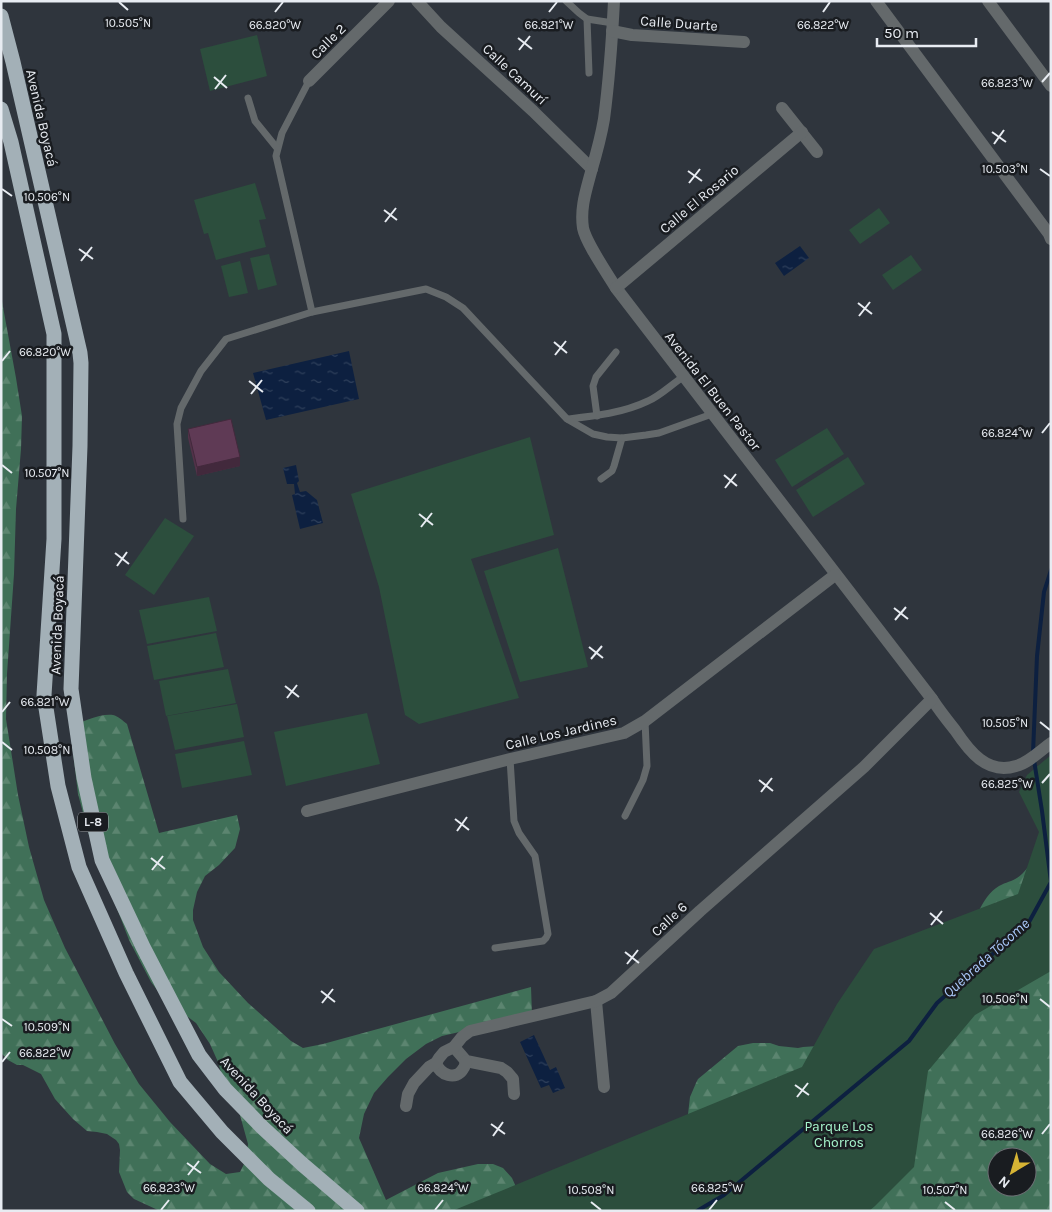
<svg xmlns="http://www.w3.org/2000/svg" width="1052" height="1212" font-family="Karla,sans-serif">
  <defs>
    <pattern id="forest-firs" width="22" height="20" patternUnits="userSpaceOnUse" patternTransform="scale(1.25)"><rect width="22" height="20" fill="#407058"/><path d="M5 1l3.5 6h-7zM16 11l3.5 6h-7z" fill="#5c8570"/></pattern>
    <pattern id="water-ripples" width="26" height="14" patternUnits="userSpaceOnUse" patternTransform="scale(1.25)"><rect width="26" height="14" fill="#0d2040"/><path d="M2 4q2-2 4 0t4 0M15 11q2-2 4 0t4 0" fill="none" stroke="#30415c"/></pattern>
  </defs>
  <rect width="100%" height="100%" fill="#2f353d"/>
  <g fill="url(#forest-firs)" fill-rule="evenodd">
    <path d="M1,296L16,378L22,416L21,449L16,509L14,574L7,674L6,719L18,795L29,847L44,900L65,948L115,1044L139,1084L170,1122L210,1164L226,1174L240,1172L246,1160L248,1144L238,1108L223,1079L218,1062L210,1044L196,1023L164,999L151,982L129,940L89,835L78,794L70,727C81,722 101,713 113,715C118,716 123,721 127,724L159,833L237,815L240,829L235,848L219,865L205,876L197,892L193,910V920L203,947L219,972L248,1003L291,1041L303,1048L323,1044L531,987L532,1015L442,1036L426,1044L406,1059L388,1077L374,1093L364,1114L359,1138L386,1200L438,1173L478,1164H493L503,1168L512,1178L517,1189L519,1211H160L134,1199L127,1192L119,1172L120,1150L119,1144L116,1140L107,1134L97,1132L87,1131L73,1119L55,1099L41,1074L23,1065H17L8,1060L1,1053Z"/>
    <path d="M1051,831V1211H618L687,1123L690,1097L696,1083L698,1079L738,1046L753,1043H770L779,1046L798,1048L803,1047L818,1046L979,911C983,902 990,891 999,886C1008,881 1014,882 1023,873C1034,862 1042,844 1051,831ZM997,1157H1027V1187H997Z"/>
  </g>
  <g fill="#2c4e3d">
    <path d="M257,35L267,76L210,91L200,49Z"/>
    <path d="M255,183L266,219L259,220L266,247L216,260L208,233L204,234L194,200Z"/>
    <path d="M879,208L890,223L860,244L849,230Z"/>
    <path d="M269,254L277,285L258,290L250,258Z"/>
    <path d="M911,255L922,270L893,290L882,275Z"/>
    <path d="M240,261L248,293L229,297L221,266Z"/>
    <path d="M827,428L844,454L792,487L775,460Z"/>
    <path d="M530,437L554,535L471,559L519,698L419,724L405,715L379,587L351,494Z"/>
    <path d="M848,457L865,484L813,517L796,490Z"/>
    <path d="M165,518L194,536L154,595L125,575Z"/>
    <path d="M558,548L588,667L520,682L484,571Z"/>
    <path d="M209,597L217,631L147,644L139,610Z"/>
    <path d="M216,633L224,667L154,680L147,646Z"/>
    <path d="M228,669L236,703L166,716L159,681Z"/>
    <path d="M237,704L244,737L175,750L167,716Z"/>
    <path d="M367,713L380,764L286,786L274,732Z"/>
    <path d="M244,741L252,775L182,788L175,754Z"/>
    <path d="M1051,755V971L975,1015L928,1071L914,1167L875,1206L869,1211H452L802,1067L837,1004L874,949L1018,894L1039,832L1019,792L1027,775Z"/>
  </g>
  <g fill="url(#water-ripples)">
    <path d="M800,246L809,258L784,276L775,263Z"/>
    <path d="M349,351L359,399L266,420L253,373Z"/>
    <path d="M296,465L299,481L297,483L300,492L306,491L317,500L323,523L300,529L292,495L295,494L294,484H287L283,468Z"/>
    <path d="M534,1035L550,1070L556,1067L565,1088L553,1093L549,1085L541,1088L520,1042Z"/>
  </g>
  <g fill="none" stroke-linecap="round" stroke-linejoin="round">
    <g stroke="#0d2040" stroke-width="4">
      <path d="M1033,753L1037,656L1044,592L1051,570"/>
      <path d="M697,1211L724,1195L909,1041L937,1003L1029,922L1051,882L1042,811L1034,760"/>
    </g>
    <g stroke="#64696b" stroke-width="7">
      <path d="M566,1L579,13L587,19L613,23"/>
      <path d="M587,19L589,73"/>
      <path d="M309,81L282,133L276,156L312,312"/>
      <path d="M248,98L255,121L277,148"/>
      <path d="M597,416L593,386L596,377L616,352"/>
      <path d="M568,419C595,416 623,413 648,401C660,396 672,384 683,377"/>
      <path d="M601,479L612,471L614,466L622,438"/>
      <path d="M183,519L177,424L181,408L201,371L226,339L312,312L426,289L446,297L463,308L567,419L593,434L607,437L622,438L646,435L659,433L712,414"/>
      <path d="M625,816L643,780L647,766L645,721"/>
      <path d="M495,948L543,941L546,938L548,934L535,856L519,833L514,821L510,759"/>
    </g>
    <g stroke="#64696b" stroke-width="12">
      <path d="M417,1L441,27L533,111L592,169"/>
      <path d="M614,1C612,40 609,81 604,119C601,137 596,155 591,172C586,191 580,208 583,228C586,243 607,273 616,288L932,699C939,710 947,720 955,730C969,751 987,775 1016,766C1028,763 1040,751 1051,743"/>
      <path d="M876,1L1049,234L1051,239"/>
      <path d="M988,1L1051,86"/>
      <path d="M612,31L632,35L744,42"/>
      <path d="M309,81L389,1"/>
      <path d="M782,108L817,152"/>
      <path d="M616,288L802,132"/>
      <path d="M307,811L510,759L624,733L645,721L835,575"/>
      <path d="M596,1001L604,1087"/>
      <path d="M454,1047L466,1061L501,1068L507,1072L513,1079L514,1094"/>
      <path d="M436,1063C440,1075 456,1081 463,1069C465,1067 465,1064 466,1061"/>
      <path d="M406,1106L408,1094L414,1083L429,1067L436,1063L439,1058L444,1052L454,1047L462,1037L470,1031L596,1001L611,993L700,911L864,767L932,699"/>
    </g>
    <g stroke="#a3b0b7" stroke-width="15">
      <path d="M1,16L13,62L80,353L81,363L80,446L71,689L84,778L102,860L143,947L199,1055L225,1089L262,1127L302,1164L357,1211"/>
      <path d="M1,109L11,142L54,334V539L44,695L58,786L79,867L126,973L180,1082L222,1132L269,1179L308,1211"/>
    </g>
  </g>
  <path fill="#523249" d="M188,429L240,466L197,476L188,438Z"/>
  <path fill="#42293c" d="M240,457V466L197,476V467Z"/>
  <path fill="#5f3a55" stroke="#42293c" d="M231,419L240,457L197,467L188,429Z"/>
  <path fill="none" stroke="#e8ecf2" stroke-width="2" d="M119,2L128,10M275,12L283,2M549,12L557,2M823,12L830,2M518,38L532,49M519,50L530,36M214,77L227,88M1042,82L1050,73M215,89L226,75M992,132L1006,142M994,144L1004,130M1040,169L1050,176M688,171L702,181M689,183L700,169M2,189L12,196M384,210L397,220M385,222L396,208M79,249L93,259M81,261L92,247M858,303L872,314M859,316L870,302M554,342L567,353M555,355L566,341M2,361L10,351M249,381L263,392M251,394L262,380M1042,433L1050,423M2,465L12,473M724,475L737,486M725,488L736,474M419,514L433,525M421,527L432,513M115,553L129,564M117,566L127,552M894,608L908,619M895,620L906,607M589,647L603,658M591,659L602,646M285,686L299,697M287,698L297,685M2,712L10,702M1040,722L1050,730M2,742L12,750M759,780L773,791M1042,783L1050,774M761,792L772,778M455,819L469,830M457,831L467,817M151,858L165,869M152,870L163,856M930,913L943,924M931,925L942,911M625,952L639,963M627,964L638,950M321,991L335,1002M1040,999L1050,1007M322,1003L333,989M2,1019L12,1026M2,1062L10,1052M795,1085L809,1095M797,1097L808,1083M491,1124L505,1134M1042,1134L1050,1124M493,1136L503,1122M187,1163L201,1173M188,1175L199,1161M591,1202L601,1210M945,1202L955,1210M161,1210L169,1200M435,1210L443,1200M709,1210L717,1200"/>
  <g text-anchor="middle" stroke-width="5" stroke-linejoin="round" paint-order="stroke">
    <rect fill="#191c20" stroke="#aaaeb3" stroke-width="1" x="78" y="812.5" width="30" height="19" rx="4"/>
    <g font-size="12" font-weight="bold" fill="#e8ecf2">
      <text x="93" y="826">L-8</text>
    </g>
    <g font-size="14" fill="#e8ecf2" stroke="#191c20">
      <text transform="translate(679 23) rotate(4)" y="5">Calle Duarte</text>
      <text transform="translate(328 41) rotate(-45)" y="5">Calle 2</text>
      <text transform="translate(515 74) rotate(43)" y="5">Calle Camurí</text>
      <text transform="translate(42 118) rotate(77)" y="5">Avenida Boyacá</text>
      <text transform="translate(699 199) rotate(-40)" y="5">Calle El Rosario</text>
      <text transform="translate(713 391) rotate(52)" y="5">Avenida El Buen Pastor</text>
      <text transform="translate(57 625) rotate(-88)" y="5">Avenida Boyacá</text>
      <text transform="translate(561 732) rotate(-13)" y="5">Calle Los Jardines</text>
      <text transform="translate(669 919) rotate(-43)" y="5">Calle 6</text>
      <text transform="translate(257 1095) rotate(47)" y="5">Avenida Boyacá</text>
    </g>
    <g font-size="14" fill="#a7f6cd" stroke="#191c20">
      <text x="839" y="1131">Parque Los<tspan x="839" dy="16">Chorros</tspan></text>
    </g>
    <g font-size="15" font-style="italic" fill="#aac8f9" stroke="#191c20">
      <text transform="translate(986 958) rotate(-42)" y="5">Quebrada Tócome</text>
    </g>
  </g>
  <g font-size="12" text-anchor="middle" fill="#e8ecf2" stroke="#191c20" stroke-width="5" stroke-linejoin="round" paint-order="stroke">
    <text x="128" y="27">10.505°N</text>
    <text x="275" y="29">66.820°W</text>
    <text x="549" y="29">66.821°W</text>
    <text x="823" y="29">66.822°W</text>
    <text x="1007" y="87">66.823°W</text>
    <text x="1005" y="173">10.503°N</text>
    <text x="47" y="201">10.506°N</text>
    <text x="45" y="356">66.820°W</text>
    <text x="1007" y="437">66.824°W</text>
    <text x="47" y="477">10.507°N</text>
    <text x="45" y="706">66.821°W</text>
    <text x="1005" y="727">10.505°N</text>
    <text x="47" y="754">10.508°N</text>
    <text x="1007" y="788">66.825°W</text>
    <text x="1005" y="1003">10.506°N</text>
    <text x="47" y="1031">10.509°N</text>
    <text x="45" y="1057">66.822°W</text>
    <text x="1007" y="1138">66.826°W</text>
    <text x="169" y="1192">66.823°W</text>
    <text x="443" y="1192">66.824°W</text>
    <text x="717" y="1192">66.825°W</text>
    <text x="591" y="1194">10.508°N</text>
    <text x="945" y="1194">10.507°N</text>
  </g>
  <rect width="1052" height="1212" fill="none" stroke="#e8ecf2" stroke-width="5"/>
  <g transform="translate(1012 1172) rotate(218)"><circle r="24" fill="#191c20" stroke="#6c6f74"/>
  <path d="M0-4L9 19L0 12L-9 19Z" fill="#d7b434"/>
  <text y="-8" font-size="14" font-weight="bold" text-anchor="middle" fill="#e8ecf2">N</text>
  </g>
  <path d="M877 38v8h99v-8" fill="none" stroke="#e8ecf2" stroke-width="2.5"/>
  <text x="884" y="38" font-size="15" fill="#e8ecf2" stroke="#191c20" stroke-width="4" paint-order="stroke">50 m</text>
</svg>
